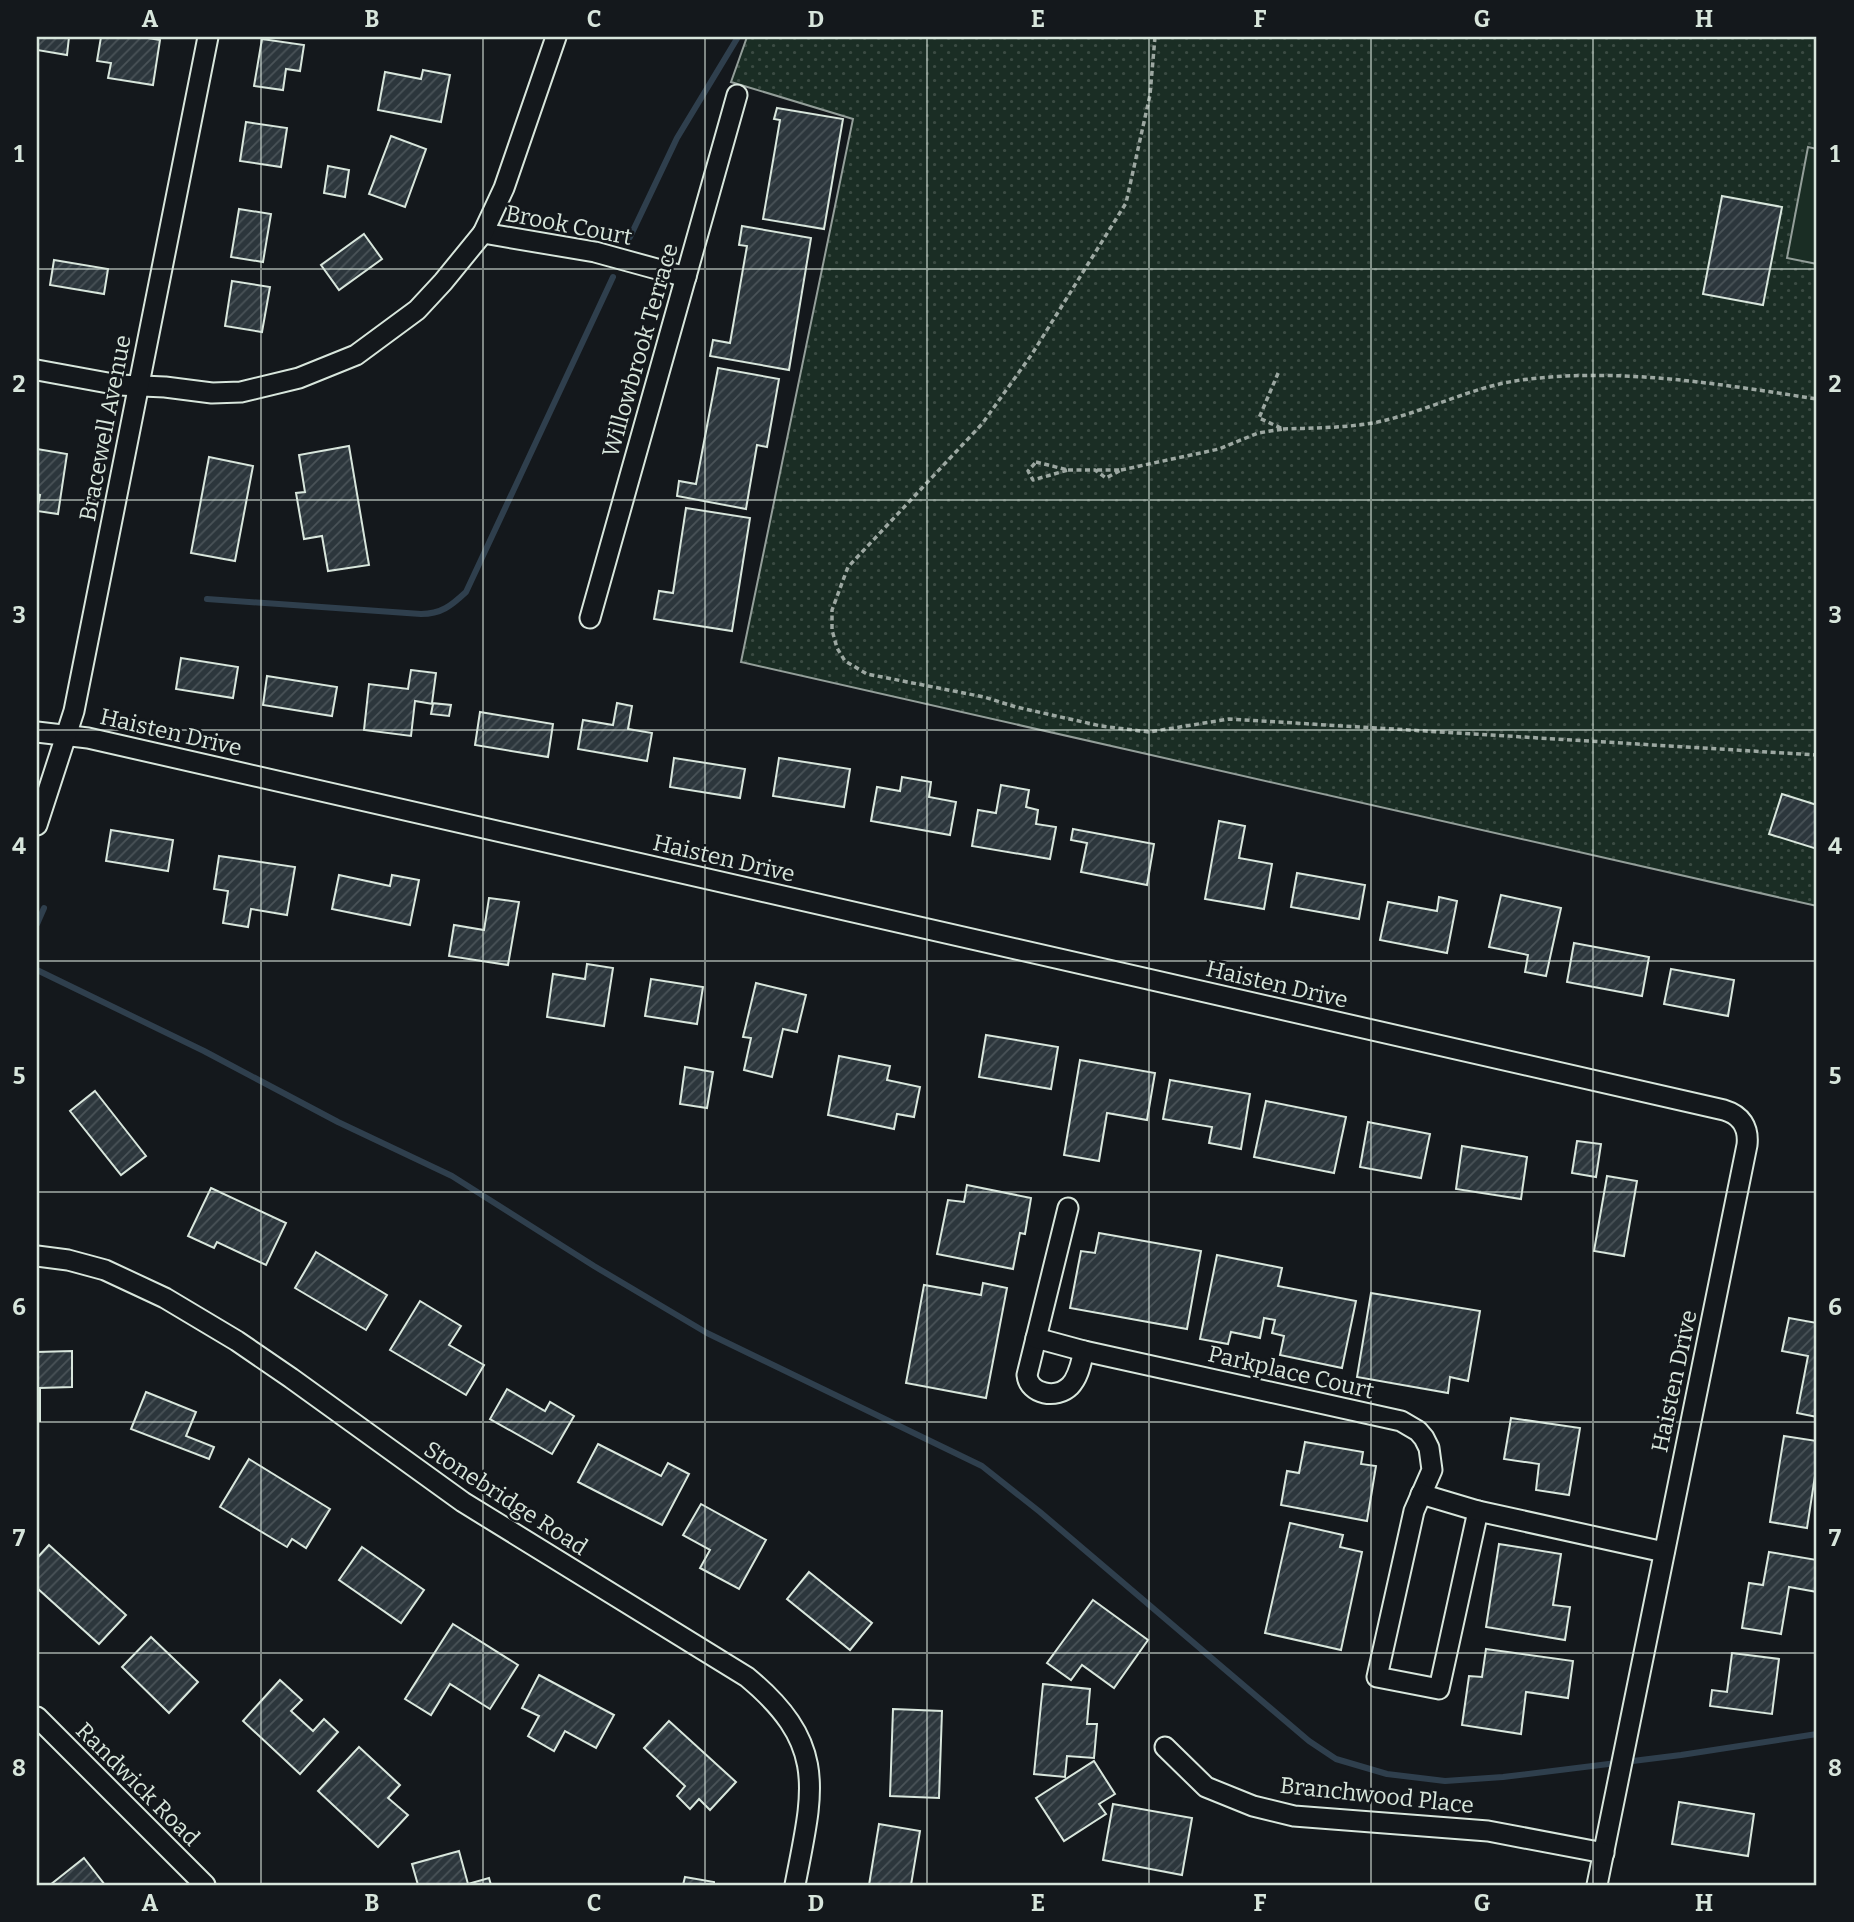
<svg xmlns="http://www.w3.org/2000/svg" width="1854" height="1922" font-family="Bitter,serif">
  <defs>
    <pattern id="green-dots" width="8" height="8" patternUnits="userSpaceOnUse" patternTransform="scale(1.75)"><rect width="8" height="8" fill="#1a2d24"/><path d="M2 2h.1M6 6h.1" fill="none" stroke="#3b4b43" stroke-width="1.8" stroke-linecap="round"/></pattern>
    <pattern id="building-hatch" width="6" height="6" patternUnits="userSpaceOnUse" patternTransform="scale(1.75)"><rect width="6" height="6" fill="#2c363c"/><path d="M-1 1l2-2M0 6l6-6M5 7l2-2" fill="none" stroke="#4a5358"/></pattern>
  </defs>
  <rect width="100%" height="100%" fill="#14181c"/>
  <path fill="url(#green-dots)" stroke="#939e99" stroke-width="2" d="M747,37H1817V906L741,662L853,119L731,82Z"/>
  <path fill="#1a2d24" stroke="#939e99" stroke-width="2" d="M1808,147L1817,149V264L1787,258Z"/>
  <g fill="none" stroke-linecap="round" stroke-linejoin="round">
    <g stroke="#2f3f4d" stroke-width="6">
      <path d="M630,237L677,138L738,37"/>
      <path d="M207,599L421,614C441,614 451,606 466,592L613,277"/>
      <path d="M37,924L44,908"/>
      <path d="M37,970L204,1051L338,1122L452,1176L594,1266L707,1333L982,1466L1040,1512L1309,1741L1336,1759L1387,1774L1445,1781L1503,1777L1681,1755L1817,1734"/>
    </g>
  </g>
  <g fill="url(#building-hatch)" stroke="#d8e6dc" stroke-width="2">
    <path d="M37,37H69L67,55L37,50Z"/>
    <path d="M101,37H142L160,40L153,85L108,78L111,63L97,61Z"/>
    <path d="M262,39L304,45L300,71L286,69L283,90L254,86Z"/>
    <path d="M423,70L450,75L441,122L378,110L385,72L421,79Z"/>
    <path d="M777,108L843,119L824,229L763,219L780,120L774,119Z"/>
    <path d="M246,122L287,128L281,167L240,161Z"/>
    <path d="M391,136L426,149L405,207L369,194Z"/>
    <path d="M328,166L349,170L345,197L324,193Z"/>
    <path d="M1722,196L1782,207L1763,305L1703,294Z"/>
    <path d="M239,209L271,214L263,262L231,257Z"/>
    <path d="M742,226L811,238L789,370L710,356L713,340L730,343L747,246L739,245Z"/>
    <path d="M364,234L382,259L339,290L321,265Z"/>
    <path d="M54,260L108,269L104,294L50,285Z"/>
    <path d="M232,281L270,287L262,332L225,326Z"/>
    <path d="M718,368L779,379L767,447L757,445L746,509L677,496L679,481L696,484Z"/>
    <path d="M349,446L369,565L328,571L322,536L304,539L296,493L305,492L299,455Z"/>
    <path d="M37,449L67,454L58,514L37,511L40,495L37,494Z"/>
    <path d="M209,457L253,466L235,561L191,553Z"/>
    <path d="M686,508L750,518L732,631L654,619L659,591L673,593Z"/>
    <path d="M181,658L238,667L233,698L176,689Z"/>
    <path d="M411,670L436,673L432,703L451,705L449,716L431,714L433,704L415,701L411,736L364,730L369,684L408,689Z"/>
    <path d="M267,676L337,687L332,716L263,705Z"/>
    <path d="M617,703L632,706L628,729L652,733L647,761L578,749L583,720L613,725Z"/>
    <path d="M480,712L553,724L548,757L475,745Z"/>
    <path d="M674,758L745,769L740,798L670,787Z"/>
    <path d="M779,758L850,769L844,807L773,796Z"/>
    <path d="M902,777L931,782L929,797L956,802L950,835L871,821L877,787L900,791Z"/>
    <path d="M1001,785L1029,790L1026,807L1038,810L1036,824L1056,827L1050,859L972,846L978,810L996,813Z"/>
    <path d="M1782,794L1817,805V849L1769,834Z"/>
    <path d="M1219,821L1245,826L1239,858L1272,864L1264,909L1205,899Z"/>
    <path d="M1073,829L1154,844L1147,885L1081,872L1087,843L1071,840Z"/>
    <path d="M111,830L173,840L168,871L106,861Z"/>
    <path d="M219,856L295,867L287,915L251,909L248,927L223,923L228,891L214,889Z"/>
    <path d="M1297,873L1365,885L1359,919L1291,907Z"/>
    <path d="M339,875L390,886L392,875L419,880L410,925L332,909Z"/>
    <path d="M1501,895L1561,908L1546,976L1525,972L1528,955L1489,947Z"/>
    <path d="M1439,897L1457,901L1447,953L1380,940L1388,902L1437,911Z"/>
    <path d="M489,898L519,902L508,965L449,956L454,925L484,930Z"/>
    <path d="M1574,943L1649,957L1642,996L1567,982Z"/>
    <path d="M587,964L613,968L604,1026L547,1017L553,974L585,979Z"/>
    <path d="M1671,969L1734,980L1728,1016L1664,1004Z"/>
    <path d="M651,979L703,987L697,1024L645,1016Z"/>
    <path d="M756,983L806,995L797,1032L783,1029L772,1077L744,1070L751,1038L743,1037Z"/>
    <path d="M986,1035L1058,1047L1051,1089L979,1077Z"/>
    <path d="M839,1056L890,1066L887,1080L920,1087L914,1117L897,1114L894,1129L828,1115Z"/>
    <path d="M1080,1060L1155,1073L1147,1120L1107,1113L1099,1161L1064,1155Z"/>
    <path d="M685,1067L713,1072L707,1108L680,1104Z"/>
    <path d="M1170,1080L1250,1094L1241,1149L1209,1143L1212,1127L1163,1119Z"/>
    <path d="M95,1091L146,1156L121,1175L70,1111Z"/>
    <path d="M1266,1101L1346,1117L1334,1173L1254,1157Z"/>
    <path d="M1368,1122L1430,1134L1421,1178L1360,1167Z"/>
    <path d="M1577,1141L1601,1144L1596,1177L1572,1173Z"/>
    <path d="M1462,1146L1527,1157L1521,1199L1456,1189Z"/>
    <path d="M1607,1176L1637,1181L1624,1256L1594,1251Z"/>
    <path d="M967,1185L1031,1198L1025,1234L1020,1233L1013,1269L937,1254L948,1200L964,1202Z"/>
    <path d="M211,1188L286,1223L266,1265L217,1242L214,1248L188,1236Z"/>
    <path d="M1099,1233L1201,1251L1187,1329L1070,1308L1081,1251L1095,1253Z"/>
    <path d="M316,1252L387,1295L366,1330L295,1288Z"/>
    <path d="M1217,1255L1282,1268L1278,1286L1356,1301L1342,1368L1280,1355L1284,1336L1272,1333L1275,1320L1264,1318L1260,1338L1231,1332L1228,1344L1200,1339Z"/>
    <path d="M983,1283L1007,1288L986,1398L906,1383L924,1285L981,1295Z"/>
    <path d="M1371,1293L1480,1311L1468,1381L1450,1377L1448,1393L1357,1377Z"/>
    <path d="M420,1301L461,1326L449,1345L484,1365L466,1395L390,1350Z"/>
    <path d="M1789,1318L1817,1323V1417L1797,1413L1808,1356L1782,1351Z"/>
    <path d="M72,1351V1387L40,1388V1421H37V1352Z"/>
    <path d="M507,1389L545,1411L550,1402L574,1416L552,1454L490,1419Z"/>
    <path d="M146,1392L196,1412L186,1436L214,1447L209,1459L131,1429Z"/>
    <path d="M1511,1418L1580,1428L1569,1495L1536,1490L1539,1464L1504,1459Z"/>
    <path d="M1784,1436L1817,1441V1463L1807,1528L1770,1522Z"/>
    <path d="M1305,1442L1363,1452L1361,1464L1376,1466L1367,1521L1281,1505L1287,1471L1299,1473Z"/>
    <path d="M598,1444L661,1476L668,1463L689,1474L662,1525L578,1482Z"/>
    <path d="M249,1459L330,1509L306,1548L292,1539L287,1547L220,1507Z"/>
    <path d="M701,1504L766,1540L739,1589L700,1568L710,1550L683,1535Z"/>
    <path d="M1290,1523L1343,1535L1340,1547L1362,1552L1341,1650L1265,1633Z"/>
    <path d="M1499,1544L1561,1554L1553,1605L1570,1607L1565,1640L1486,1627Z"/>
    <path d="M49,1545L126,1615L99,1644L37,1588V1558Z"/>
    <path d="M362,1547L424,1590L401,1623L339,1580Z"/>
    <path d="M1769,1552L1817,1560V1592L1789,1587L1781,1634L1742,1628L1749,1583L1763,1585Z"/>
    <path d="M809,1572L872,1623L850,1650L787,1599Z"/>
    <path d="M1093,1600L1148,1640L1114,1688L1082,1665L1071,1680L1047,1663Z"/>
    <path d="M453,1624L518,1665L490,1709L450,1684L431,1715L405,1699Z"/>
    <path d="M151,1637L198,1682L169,1713L122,1667Z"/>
    <path d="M1486,1649L1573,1661L1568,1698L1526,1692L1521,1734L1462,1725L1469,1676L1482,1677Z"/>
    <path d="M1732,1653L1779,1659L1772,1714L1710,1706L1712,1690L1727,1692Z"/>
    <path d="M539,1675L614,1715L596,1748L565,1731L554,1751L528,1736L539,1716L522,1708Z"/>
    <path d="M280,1680L302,1700L291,1711L313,1731L324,1719L338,1732L300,1774L243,1721Z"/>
    <path d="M1043,1684L1090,1689L1087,1724H1097L1094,1758L1067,1756L1065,1777L1034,1774Z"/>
    <path d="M893,1709L942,1711L939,1798L890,1796Z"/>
    <path d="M669,1721L736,1782L710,1810L699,1799L690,1809L677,1796L685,1786L644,1748Z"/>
    <path d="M359,1747L400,1785L388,1798L408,1815L378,1847L318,1791Z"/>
    <path d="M1094,1761L1115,1794L1099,1804L1106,1814L1064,1841L1036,1798Z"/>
    <path d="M1679,1802L1754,1814L1748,1856L1672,1844Z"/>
    <path d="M1113,1804L1192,1818L1182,1875L1103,1860Z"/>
    <path d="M879,1824L920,1831L911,1885H869Z"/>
    <path d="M459,1851L468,1884L489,1878L491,1885H418L412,1864Z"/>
    <path d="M84,1858L105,1885H50Z"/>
    <path d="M685,1877L714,1882V1885H683Z"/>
  </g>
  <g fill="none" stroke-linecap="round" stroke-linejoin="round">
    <g stroke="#d8e6dc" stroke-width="23">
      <g id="minor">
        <path d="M483,233L595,252L686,277"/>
        <path d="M37,370L119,385L165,387L212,393L241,392L299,378L356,355L417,310L443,282L483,233L504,188L556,37"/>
        <path d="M590,618L737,95"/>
        <path d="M37,732L88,738L1724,1110C1741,1115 1749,1127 1747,1145L1597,1885"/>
        <path d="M37,825L74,711L208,37"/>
        <path d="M1068,1208L1027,1375C1029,1395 1057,1399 1070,1386C1079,1377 1081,1362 1084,1351"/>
        <path d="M37,1256L68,1260L105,1270L165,1298L237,1341L291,1378L463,1502L747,1677C829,1745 813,1791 795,1885"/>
        <path d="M1036,1338L1084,1351L1401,1421L1418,1431L1424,1438L1429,1448L1432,1470L1414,1511L1377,1677L1439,1689L1478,1511"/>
        <path d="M1421,1494L1478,1511L1664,1552"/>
        <path d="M37,1717L205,1885"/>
        <path d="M1165,1747L1206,1787L1253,1806L1294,1816L1488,1831L1604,1853"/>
      </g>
    </g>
    <g stroke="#9da8a2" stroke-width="3.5" stroke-dasharray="5 3.5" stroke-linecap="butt">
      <path d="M1155,37L1150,95L1126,203L1032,354L982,424L848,567L832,610V630L837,648L845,661L867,674L984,697L1016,707L1101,726L1149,732L1229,719L1817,755"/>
      <path d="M1283,429C1313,428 1343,428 1373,423C1424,413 1470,387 1521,380C1620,367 1719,384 1817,399"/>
      <path d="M1036,462L1068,470L1033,480L1028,471Z"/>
      <path d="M1068,470H1095L1106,478L1121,470H1095"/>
      <path d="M1121,470L1219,449L1258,433L1283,429L1259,418L1279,371"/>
    </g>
    <use href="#minor" stroke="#14181c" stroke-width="19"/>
  </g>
  <path fill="none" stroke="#d8e6dc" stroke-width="2" stroke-opacity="0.55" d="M261,37V1885M483,37V1885M705,37V1885M927,37V1885M1149,37V1885M1371,37V1885M1593,37V1885M37,269H1817M37,500H1817M37,730H1817M37,961H1817M37,1192H1817M37,1422H1817M37,1653H1817"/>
  <g text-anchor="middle" stroke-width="5" stroke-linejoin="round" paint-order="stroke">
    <g font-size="23" fill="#d8e6dc" stroke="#14181c">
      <text transform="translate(569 225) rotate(11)" y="8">Brook Court</text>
      <text transform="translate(640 350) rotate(-74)" y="8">Willowbrook Terrace</text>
      <text transform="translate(105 428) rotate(-79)" y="8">Bracewell Avenue</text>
      <text transform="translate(171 732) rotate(13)" y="8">Haisten Drive</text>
      <text transform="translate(724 858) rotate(13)" y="8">Haisten Drive</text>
      <text transform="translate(1277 984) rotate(13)" y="8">Haisten Drive</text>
      <text transform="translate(1291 1372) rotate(13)" y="8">Parkplace Court</text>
      <text transform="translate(1674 1381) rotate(-78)" y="8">Haisten Drive</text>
      <text transform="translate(506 1498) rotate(33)" y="8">Stonebridge Road</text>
      <text transform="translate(138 1784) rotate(45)" y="8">Randwick Road</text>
      <text transform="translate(1377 1795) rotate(6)" y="8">Branchwood Place</text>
    </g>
  </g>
  <rect width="1854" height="1922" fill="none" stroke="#14181c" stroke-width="77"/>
  <rect x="38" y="38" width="1777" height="1846" fill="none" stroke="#d8e6dc" stroke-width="2.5"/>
  <g font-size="23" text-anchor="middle" font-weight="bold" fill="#d8e6dc">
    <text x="150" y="27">A</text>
    <text x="372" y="27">B</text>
    <text x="594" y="27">C</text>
    <text x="816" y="27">D</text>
    <text x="1038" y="27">E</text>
    <text x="1260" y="27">F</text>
    <text x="1482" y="27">G</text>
    <text x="1704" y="27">H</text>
    <text x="19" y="162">1</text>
    <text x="1835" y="162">1</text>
    <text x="19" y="392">2</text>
    <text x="1835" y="392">2</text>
    <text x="19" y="623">3</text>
    <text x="1835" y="623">3</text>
    <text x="19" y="854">4</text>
    <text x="1835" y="854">4</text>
    <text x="19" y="1084">5</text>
    <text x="1835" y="1084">5</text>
    <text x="19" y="1315">6</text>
    <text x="1835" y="1315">6</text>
    <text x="19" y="1546">7</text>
    <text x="1835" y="1546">7</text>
    <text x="19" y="1776">8</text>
    <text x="1835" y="1776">8</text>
    <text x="150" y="1911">A</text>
    <text x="372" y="1911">B</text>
    <text x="594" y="1911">C</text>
    <text x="816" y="1911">D</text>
    <text x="1038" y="1911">E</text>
    <text x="1260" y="1911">F</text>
    <text x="1482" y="1911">G</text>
    <text x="1704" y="1911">H</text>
  </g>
</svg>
